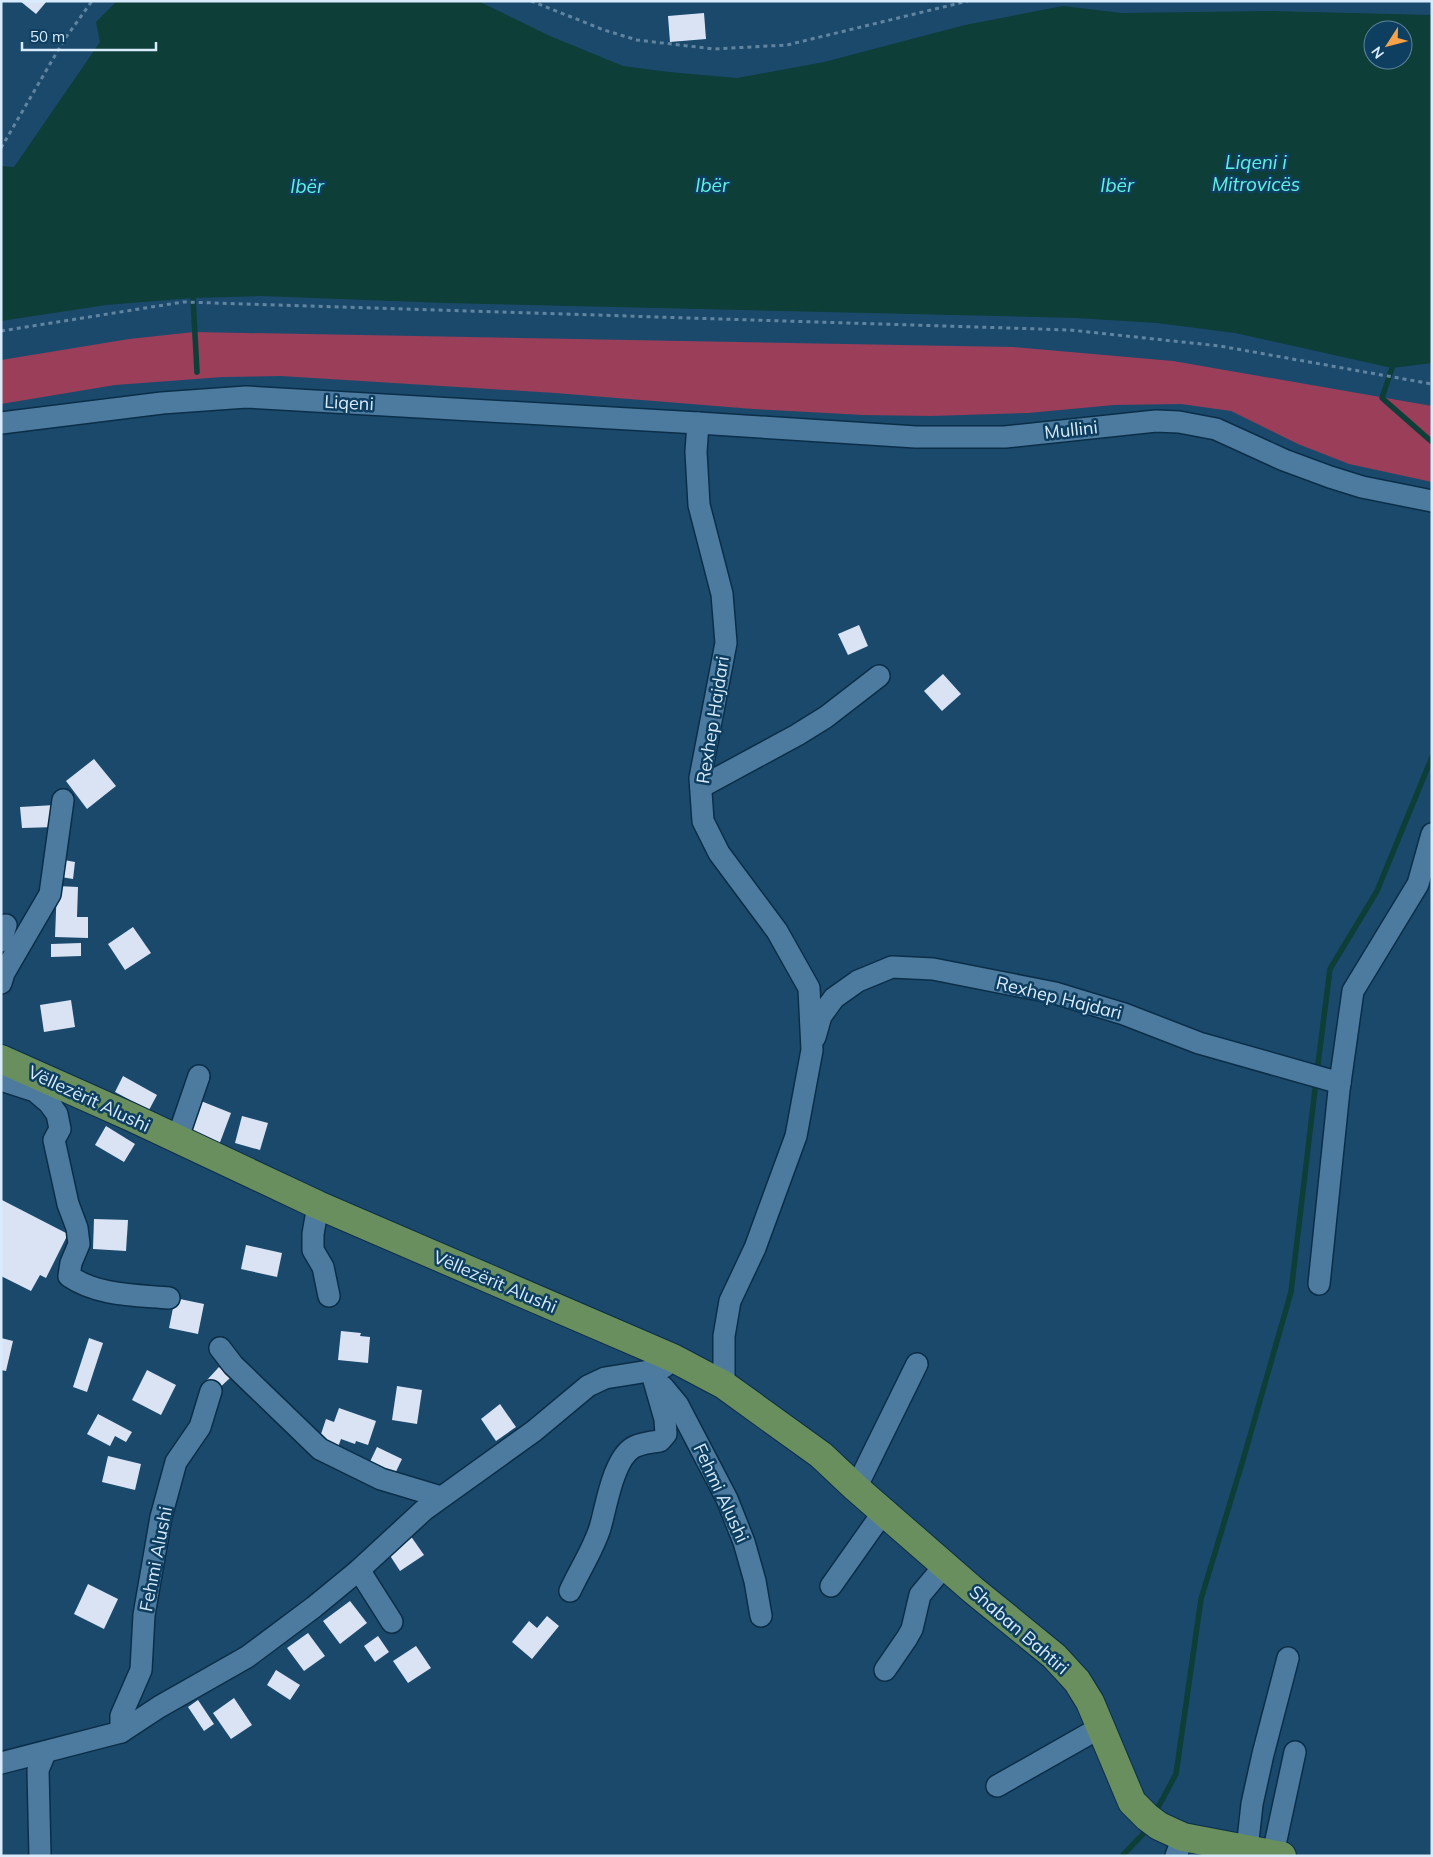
<svg xmlns="http://www.w3.org/2000/svg" width="1433" height="1857" font-family="Mulish,sans-serif">
  <rect width="100%" height="100%" fill="#1b496c"/>
  <path fill="#9a3e59" d="M194,332L1013,347L1173,361L1432,406V482L1349,464L1298,444L1231,411L1181,404L1114,405L1028,413L931,416L863,415L753,409L555,393L281,376L223,377L115,385L1,404V360L129,339Z"/>
  <path fill="#0d3e38" fill-rule="evenodd" d="M117,1H478L550,36L623,66L669,72L737,78L824,62L965,25L1063,6L1122,13L1269,11L1432,15V363L1392,368L1235,333L1157,323L1076,318L446,303L261,296L193,298L106,305L1,321V166L14,167L100,42L96,22ZM1373,30H1403V60H1373Z"/>
  <g fill="none" stroke-linecap="round" stroke-linejoin="round">
    <g stroke="#0d3e38" stroke-width="5.5">
      <path d="M193,298L197,372"/>
      <path d="M1392,368L1382,398L1432,442"/>
      <path d="M1317,1072L1330,969L1377,891L1432,757"/>
      <path d="M1155,1813L1176,1774L1201,1599L1243,1460L1291,1292L1316,1081"/>
      <path d="M1122,1856L1143,1834L1148,1825"/>
    </g>
  </g>
  <g fill="#dae3f4">
    <path d="M20,1H47L36,14Z"/>
    <path d="M704,13L706,39L670,42L668,16Z"/>
    <path d="M859,625L868,646L848,655L838,634Z"/>
    <path d="M943,674L961,694L942,711L924,691Z"/>
    <path d="M94,759L116,786L87,809L66,781Z"/>
    <path d="M55,805L56,827L22,828L20,807Z"/>
    <path d="M64,860L75,862L73,879L61,877Z"/>
    <path d="M57,886L78,887L77,917H88V938L55,937Z"/>
    <path d="M133,927L151,953L125,970L108,944Z"/>
    <path d="M81,943V956L51,957V944Z"/>
    <path d="M71,1000L75,1027L44,1032L40,1005Z"/>
    <path d="M123,1076L157,1095L149,1110L115,1092Z"/>
    <path d="M201,1101L231,1113L219,1145L189,1133Z"/>
    <path d="M242,1116L268,1123L260,1150L235,1143Z"/>
    <path d="M106,1126L135,1144L124,1162L95,1145Z"/>
    <path d="M2,1200L68,1234L46,1278L40,1275L31,1291L1,1276Z"/>
    <path d="M94,1219L128,1220L126,1251L93,1249Z"/>
    <path d="M246,1245L282,1253L277,1277L241,1269Z"/>
    <path d="M175,1298L204,1304L198,1334L169,1328Z"/>
    <path d="M341,1331L361,1333L360,1336L370,1337L368,1363L338,1360Z"/>
    <path d="M1,1338L13,1341L6,1371L1,1370Z"/>
    <path d="M89,1338L103,1343L87,1392L73,1387Z"/>
    <path d="M219,1367L230,1378L217,1390L207,1380Z"/>
    <path d="M147,1370L176,1385L161,1415L132,1400Z"/>
    <path d="M397,1386L422,1390L417,1424L392,1420Z"/>
    <path d="M500,1404L516,1427L496,1441L481,1419Z"/>
    <path d="M339,1408L376,1421L368,1445L356,1441L355,1444L341,1439L337,1450L318,1443L326,1419L334,1422Z"/>
    <path d="M98,1414L132,1432L126,1442L115,1436L110,1446L87,1434Z"/>
    <path d="M377,1447L402,1459L392,1480L367,1468Z"/>
    <path d="M108,1456L141,1464L135,1490L102,1482Z"/>
    <path d="M410,1535L424,1555L400,1571L387,1551Z"/>
    <path d="M88,1584L118,1599L104,1629L74,1614Z"/>
    <path d="M350,1601L367,1623L340,1644L323,1621Z"/>
    <path d="M547,1616L559,1626L532,1659L512,1642L529,1621L537,1628Z"/>
    <path d="M308,1633L325,1656L304,1671L287,1648Z"/>
    <path d="M378,1636L389,1652L375,1662L364,1646Z"/>
    <path d="M416,1646L431,1668L408,1683L393,1661Z"/>
    <path d="M276,1670L300,1685L290,1700L267,1685Z"/>
    <path d="M234,1698L252,1725L231,1739L213,1713Z"/>
    <path d="M198,1700L214,1724L204,1731L188,1707Z"/>
  </g>
  <g fill="none" stroke-linecap="round" stroke-linejoin="round">
    <g stroke="#0b2e48" stroke-width="24">
      <g id="minor">
        <path d="M1,423L162,403L246,397L698,423L916,437H1005L1156,421L1179,422L1216,429L1284,460L1330,477L1362,487L1432,501"/>
        <path d="M698,423L696,452L699,505L722,594L726,643L700,778L703,821L719,853L777,931L809,988L812,1050L796,1136L755,1248L730,1301L724,1336V1385"/>
        <path d="M701,787L797,735L826,717L879,676"/>
        <path d="M1,941L6,925"/>
        <path d="M1,983L4,973L50,894L63,800"/>
        <path d="M815,1037L821,1016L834,998L858,981L892,967L933,969L1055,993L1124,1014L1199,1043L1340,1083"/>
        <path d="M1,1080L35,1091L49,1103L57,1114L60,1129L54,1140L68,1204L77,1228L79,1244L71,1263L69,1276C98,1296 136,1295 169,1298"/>
        <path d="M177,1140L199,1076"/>
        <path d="M318,1205L313,1234V1250L323,1267L329,1296"/>
        <path d="M1319,1284L1339,1090L1353,991L1418,884L1432,834"/>
        <path d="M220,1348L233,1365L320,1449L381,1479L441,1497"/>
        <path d="M656,1384L663,1387L678,1405L727,1499L744,1542L755,1581L761,1616"/>
        <path d="M856,1488L917,1364"/>
        <path d="M359,1570L392,1622"/>
        <path d="M831,1586L884,1511"/>
        <path d="M570,1591C579,1571 593,1550 600,1528C606,1508 613,1458 634,1447C642,1443 651,1442 660,1441L666,1434L665,1419L651,1370"/>
        <path d="M885,1670L907,1638L912,1629L920,1595L945,1565"/>
        <path d="M121,1732V1716L141,1670L144,1615L161,1517L176,1462L200,1427L211,1391"/>
        <path d="M1,1763L121,1732L159,1707L247,1657L314,1607L359,1570L424,1510L534,1431L588,1386L605,1378L655,1370L664,1367L673,1358"/>
        <path d="M997,1786L1101,1727"/>
        <path d="M1247,1849L1252,1804L1263,1754L1288,1658"/>
        <path d="M1273,1854L1295,1752"/>
        <path d="M40,1856L38,1770L45,1753"/>
        <path d="M1176,1856L1183,1837"/>
      </g>
    </g>
    <g stroke="#0b2e48" stroke-width="30">
      <path id="major" d="M1,1059L131,1117L318,1205L673,1358L724,1385L821,1455L856,1488L973,1590L1054,1656L1077,1681L1090,1702L1132,1802L1147,1817L1159,1826L1183,1837L1282,1856"/>
    </g>
    <g stroke="#6185a1" stroke-width="3" stroke-dasharray="4 4" stroke-linecap="butt">
      <path d="M531,1L604,30L637,40L714,49L787,45L968,1"/>
      <path d="M1,148L64,40L92,1"/>
      <path d="M1,331L183,302L1070,330L1220,346L1432,384"/>
    </g>
    <use href="#minor" stroke="#4d7ba0" stroke-width="21"/>
    <use href="#major" stroke="#6a8f5f" stroke-width="28"/>
  </g>
  <g text-anchor="middle" stroke-width="5" stroke-linejoin="round" paint-order="stroke">
    <g font-size="18" fill="#d9ecfd" stroke="#0e3e60">
      <text transform="translate(349 403) rotate(3)" y="6">Liqeni</text>
      <text transform="translate(1071 430) rotate(-6)" y="6">Mullini</text>
      <text transform="translate(713 720) rotate(-81)" y="6">Rexhep Hajdari</text>
      <text transform="translate(1059 998) rotate(14)" y="6">Rexhep Hajdari</text>
      <text transform="translate(89 1099) rotate(25)" y="6">Vëllezërit Alushi</text>
      <text transform="translate(495 1282) rotate(23)" y="6">Vëllezërit Alushi</text>
      <text transform="translate(721 1493) rotate(65)" y="6">Fehmi Alushi</text>
      <text transform="translate(156 1559) rotate(-79)" y="6">Fehmi Alushi</text>
      <text transform="translate(1019 1630) rotate(41)" y="6">Shaban Bahtiri</text>
    </g>
    <g font-size="19" font-style="italic" fill="#61f2e0" stroke="#0e3e60">
      <text x="1256" y="169">Liqeni i<tspan x="1256" dy="22">Mitrovicës</tspan></text>
      <text x="712" y="192">Ibër</text>
      <text x="1117" y="192">Ibër</text>
      <text x="307" y="193">Ibër</text>
    </g>
  </g>
  <rect width="1433" height="1857" fill="none" stroke="#d9ecfd" stroke-width="5"/>
  <g transform="translate(1388 45) rotate(234)"><circle r="24" fill="#0e3e60" stroke="#5f849f"/>
  <path d="M0-4L9 19L0 12L-9 19Z" fill="#f6a248"/>
  <text y="-8" font-size="14" font-weight="bold" text-anchor="middle" fill="#d9ecfd">N</text>
  </g>
  <path d="M22 42v8h134v-8" fill="none" stroke="#d9ecfd" stroke-width="2.5"/>
  <text x="30" y="42" font-size="15" fill="#d9ecfd" stroke="#0e3e60" stroke-width="4" paint-order="stroke">50 m</text>
</svg>
